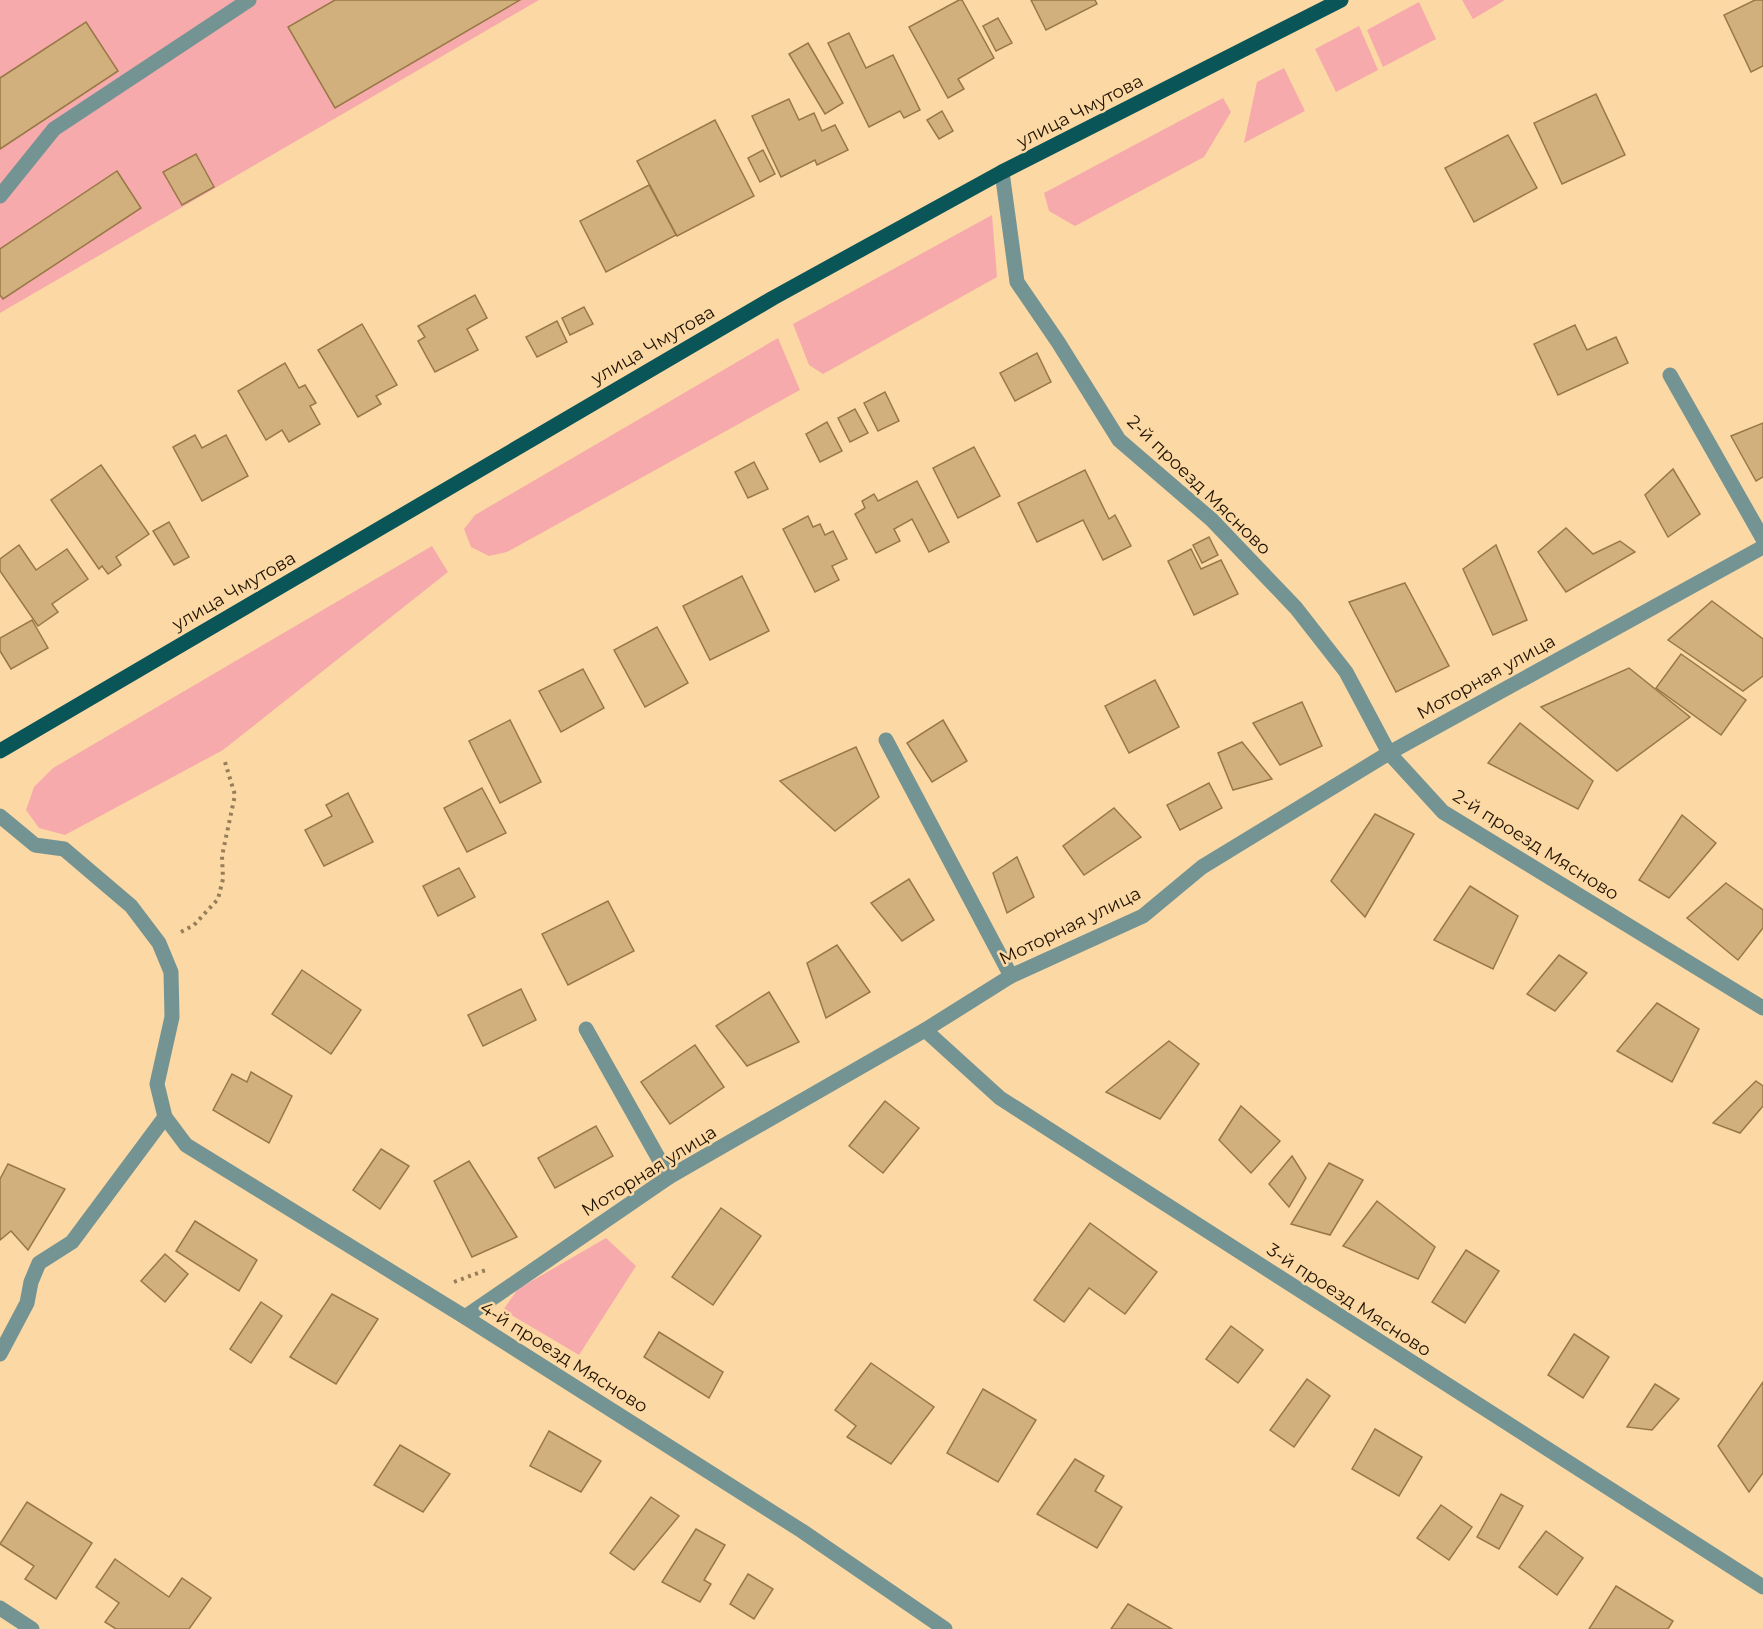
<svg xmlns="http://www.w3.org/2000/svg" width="1763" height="1629" font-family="Montserrat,sans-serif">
  <rect width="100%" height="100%" fill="#fcd9a4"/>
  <g fill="#f6aaab">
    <path d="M0,0H539L0,313Z"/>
    <path d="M1462,0H1505L1473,19Z"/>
    <path d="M1419,2L1436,39L1383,67L1367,30Z"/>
    <path d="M1359,26L1378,70L1336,92L1315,49Z"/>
    <path d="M1284,68L1305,111L1244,143L1257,82Z"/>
    <path d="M1223,98L1231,112L1204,157L1075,226L1049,211L1044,193Z"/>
    <path d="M992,215L997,277L823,374L809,365L793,324Z"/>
    <path d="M778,338L800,390L507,552L489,556L471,547L464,529L475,515Z"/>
    <path d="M432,546L448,572L223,750L65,835L39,828L26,810L34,787L53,768Z"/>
    <path d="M606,1238L636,1266L579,1355L503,1310L518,1289Z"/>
  </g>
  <g fill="#d2b07d" stroke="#987846" stroke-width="1.5">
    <path d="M335,0H520L335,108L288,27Z"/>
    <path d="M959,0H962L994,58L958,79L964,89L948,98L909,27Z"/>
    <path d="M1031,0H1095L1097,4L1046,30Z"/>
    <path d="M1755,0H1763V66L1751,72L1724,15Z"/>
    <path d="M998,18L1012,43L996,51L983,26Z"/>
    <path d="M86,22L118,71L0,149V78Z"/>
    <path d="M849,33L866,68L893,55L920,110L904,118L900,111L869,127L828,43Z"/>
    <path d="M808,43L843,103L825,114L789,54Z"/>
    <path d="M1596,94L1625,155L1562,184L1534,123Z"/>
    <path d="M789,99L799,120L814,113L822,131L835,125L848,150L817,165L815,160L781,177L752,116Z"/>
    <path d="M942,111L953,131L939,139L927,120Z"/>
    <path d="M715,120L754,196L677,236L637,161Z"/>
    <path d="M1508,135L1537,188L1474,222L1445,168Z"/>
    <path d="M763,150L775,174L760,182L748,158Z"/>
    <path d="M196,154L214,187L182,205L163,172Z"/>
    <path d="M117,171L141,208L3,299L0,295V249Z"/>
    <path d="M649,185L676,235L606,272L580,221Z"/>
    <path d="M475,295L487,318L467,329L478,350L435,372L418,341L425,337L418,326Z"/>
    <path d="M584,307L593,324L570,335L562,318Z"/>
    <path d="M557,321L567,342L537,357L526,337Z"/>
    <path d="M362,324L397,385L376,396L381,404L358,417L318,350Z"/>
    <path d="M1575,325L1587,350L1616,337L1628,363L1558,395L1534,344Z"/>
    <path d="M1037,353L1051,382L1015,401L1000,373Z"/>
    <path d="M285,363L299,388L305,385L316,403L310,406L320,424L289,442L282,430L266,440L238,391Z"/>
    <path d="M885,392L899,421L878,431L864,403Z"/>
    <path d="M855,409L868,433L850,442L838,418Z"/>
    <path d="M827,422L842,451L820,462L806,434Z"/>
    <path d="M1763,423V477L1756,481L1731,436Z"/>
    <path d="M195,435L202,448L226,435L248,476L202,501L173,447Z"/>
    <path d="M974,447L1000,496L958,518L933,468Z"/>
    <path d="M754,462L768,489L748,498L735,472Z"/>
    <path d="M101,465L149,534L116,557L121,565L108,574L102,566L99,569L51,500Z"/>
    <path d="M1673,469L1700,514L1668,537L1645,495Z"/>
    <path d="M1085,470L1109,519L1115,515L1131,546L1103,560L1083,520L1037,542L1018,503Z"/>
    <path d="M917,481L949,542L929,552L912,519L894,529L900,541L876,553L855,514L865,508L862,501L874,494L878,501Z"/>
    <path d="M808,516L813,527L820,524L825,535L833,531L847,559L832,566L839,580L815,592L783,529Z"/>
    <path d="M169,522L189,557L174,565L153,531Z"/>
    <path d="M1566,528L1593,554L1620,541L1635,552L1566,592L1538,552Z"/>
    <path d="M1209,537L1218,555L1202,563L1193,545Z"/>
    <path d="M19,545L36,570L67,549L88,579L52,604L58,612L38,626L0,571V559Z"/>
    <path d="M1496,545L1527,620L1493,635L1463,569Z"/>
    <path d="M1191,549L1201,569L1221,560L1238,594L1194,615L1168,561Z"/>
    <path d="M742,576L769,631L710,660L683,606Z"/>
    <path d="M1405,583L1449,666L1396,692L1349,602Z"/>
    <path d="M1712,601L1763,639V676L1743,691L1668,640Z"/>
    <path d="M32,620L48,648L11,669L0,651V638Z"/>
    <path d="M657,627L688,683L645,707L614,650Z"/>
    <path d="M1681,654L1746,700L1721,735L1656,688Z"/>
    <path d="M1629,668L1690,717L1617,771L1541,707Z"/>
    <path d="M583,669L604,708L561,732L539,691Z"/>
    <path d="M1155,680L1179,727L1129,753L1105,706Z"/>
    <path d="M1302,702L1322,746L1280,765L1253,723Z"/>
    <path d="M510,720L541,782L500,803L469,741Z"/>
    <path d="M943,720L967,761L932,782L907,743Z"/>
    <path d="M1520,723L1593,781L1578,809L1488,763Z"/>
    <path d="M1242,742L1272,779L1233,790L1218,753Z"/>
    <path d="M856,747L879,797L835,831L780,781Z"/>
    <path d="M1209,783L1222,808L1180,830L1167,805Z"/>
    <path d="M482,788L506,833L467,852L444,808Z"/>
    <path d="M348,793L373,842L324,866L305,830L332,816L326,805Z"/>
    <path d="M1114,808L1141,837L1084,875L1063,846Z"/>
    <path d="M1375,814L1414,834L1365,917L1331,881Z"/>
    <path d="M1682,815L1716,843L1669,898L1639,880Z"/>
    <path d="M1017,857L1034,897L1007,913L993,873Z"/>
    <path d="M459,868L475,897L438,916L423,886Z"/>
    <path d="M909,879L934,920L902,941L871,903Z"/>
    <path d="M1726,883L1763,910V928L1738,960L1687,918Z"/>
    <path d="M1470,886L1518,916L1493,969L1434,940Z"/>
    <path d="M608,901L634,951L568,985L542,934Z"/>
    <path d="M837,945L870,992L826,1018L807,963Z"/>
    <path d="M1559,955L1587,973L1555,1011L1527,994Z"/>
    <path d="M302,970L361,1010L331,1054L272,1014Z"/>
    <path d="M521,989L536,1020L483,1046L468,1015Z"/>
    <path d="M769,992L799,1042L747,1066L716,1026Z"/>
    <path d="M1657,1003L1699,1029L1672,1082L1617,1051Z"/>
    <path d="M1169,1041L1199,1064L1160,1119L1106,1092Z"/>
    <path d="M695,1045L724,1087L670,1124L641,1082Z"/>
    <path d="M251,1072L292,1096L269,1143L213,1110L232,1074L247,1082Z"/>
    <path d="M1756,1081L1763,1086V1106L1740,1133L1713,1123Z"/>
    <path d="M885,1101L919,1128L883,1173L849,1146Z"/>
    <path d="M1241,1106L1280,1141L1251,1173L1219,1140Z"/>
    <path d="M596,1126L613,1156L555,1188L538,1158Z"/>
    <path d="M381,1149L409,1166L380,1209L353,1190Z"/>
    <path d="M1292,1156L1306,1178L1289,1207L1269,1184Z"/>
    <path d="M469,1161L517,1237L472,1257L434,1181Z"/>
    <path d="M1329,1163L1363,1180L1330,1235L1291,1224Z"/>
    <path d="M8,1164L65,1189L28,1250L11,1231L0,1240V1179Z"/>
    <path d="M1377,1201L1435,1247L1418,1279L1343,1246Z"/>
    <path d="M721,1208L761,1236L713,1305L672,1277Z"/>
    <path d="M195,1221L257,1260L239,1291L176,1251Z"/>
    <path d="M1090,1223L1157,1272L1125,1314L1089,1288L1064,1322L1034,1300Z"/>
    <path d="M1466,1250L1499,1271L1465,1323L1432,1302Z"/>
    <path d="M165,1254L188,1274L165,1302L141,1281Z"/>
    <path d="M332,1294L378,1319L336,1384L290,1357Z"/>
    <path d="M261,1302L282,1316L251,1363L230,1349Z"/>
    <path d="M1231,1326L1263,1350L1238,1383L1206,1359Z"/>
    <path d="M659,1332L723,1372L709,1398L644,1357Z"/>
    <path d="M1574,1334L1609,1357L1583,1398L1548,1375Z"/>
    <path d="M871,1363L934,1407L891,1464L847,1437L856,1426L835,1410Z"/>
    <path d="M1307,1379L1330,1396L1294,1447L1270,1430Z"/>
    <path d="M1763,1382V1473L1749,1492L1718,1446Z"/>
    <path d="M1655,1384L1679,1399L1652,1430L1627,1427Z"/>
    <path d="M983,1389L1036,1420L998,1482L947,1453Z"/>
    <path d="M1375,1429L1422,1457L1399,1496L1352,1469Z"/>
    <path d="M549,1431L601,1461L581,1492L530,1466Z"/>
    <path d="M400,1445L450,1474L423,1512L374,1485Z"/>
    <path d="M1075,1459L1104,1476L1095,1491L1122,1507L1097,1548L1037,1514Z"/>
    <path d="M1501,1494L1523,1506L1499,1549L1477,1537Z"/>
    <path d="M651,1497L679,1516L634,1570L610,1553Z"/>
    <path d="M27,1502L92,1543L56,1599L25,1579L34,1566L0,1544Z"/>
    <path d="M1441,1505L1472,1527L1449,1560L1417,1538Z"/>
    <path d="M696,1529L725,1545L704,1580L711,1584L700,1602L662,1582Z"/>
    <path d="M1546,1531L1583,1558L1557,1595L1519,1567Z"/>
    <path d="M115,1559L169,1597L182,1578L211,1598L189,1629H116L105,1622L119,1603L96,1587Z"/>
    <path d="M748,1574L773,1589L754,1619L730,1604Z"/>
    <path d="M1616,1586L1673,1621L1668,1629H1589Z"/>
    <path d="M1128,1604L1172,1629H1111Z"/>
  </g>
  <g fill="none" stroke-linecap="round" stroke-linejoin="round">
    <g stroke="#977e59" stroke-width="4" stroke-dasharray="3 4.5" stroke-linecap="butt">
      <path d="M181,932L194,925L218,899L223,879L222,856L235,795L225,762"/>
      <path d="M454,1282L486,1270"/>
    </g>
    <g stroke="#749494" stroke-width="15">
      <path d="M1002,172L1017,282L1058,342L1119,440L1212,520L1296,608L1346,672L1389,753L1443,812L1763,1008"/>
      <path d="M0,196L54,129L249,0"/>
      <path d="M1670,375L1763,539"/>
      <path d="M886,740L1011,976"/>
      <path d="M0,816L35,845L64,849L131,906L159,943L171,972L172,1017L157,1084L165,1117L186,1145L465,1317L802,1531L945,1629"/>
      <path d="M586,1029L669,1177"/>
      <path d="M925,1030L1000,1098L1763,1587"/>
      <path d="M465,1317L669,1177L925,1030L1011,976L1143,916L1202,867L1389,753L1763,547"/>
      <path d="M0,1354L27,1303L31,1282L39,1263L72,1242L165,1117"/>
      <path d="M0,1608L32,1629"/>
    </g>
    <path stroke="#095557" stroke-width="15" d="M0,751L773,298L1002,172L1341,0"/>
  </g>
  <g text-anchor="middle" stroke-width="5" stroke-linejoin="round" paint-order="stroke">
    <g font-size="18" fill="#1e1200" stroke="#fcd9a4">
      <text transform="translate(1080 111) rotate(-27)" y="6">улица Чмутова</text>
      <text transform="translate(653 345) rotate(-30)" y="6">улица Чмутова</text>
      <text transform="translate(1199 485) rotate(44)" y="6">2-й проезд Мясново</text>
      <text transform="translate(234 591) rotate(-30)" y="6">улица Чмутова</text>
      <text transform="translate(1486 677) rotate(-29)" y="6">Моторная улица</text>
      <text transform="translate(1536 845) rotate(32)" y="6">2-й проезд Мясново</text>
      <text transform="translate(1070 926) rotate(-26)" y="6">Моторная улица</text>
      <text transform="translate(649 1171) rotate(-32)" y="6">Моторная улица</text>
      <text transform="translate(1349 1300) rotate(33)" y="6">3-й проезд Мясново</text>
      <text transform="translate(564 1357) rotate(32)" y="6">4-й проезд Мясново</text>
    </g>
  </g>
</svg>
